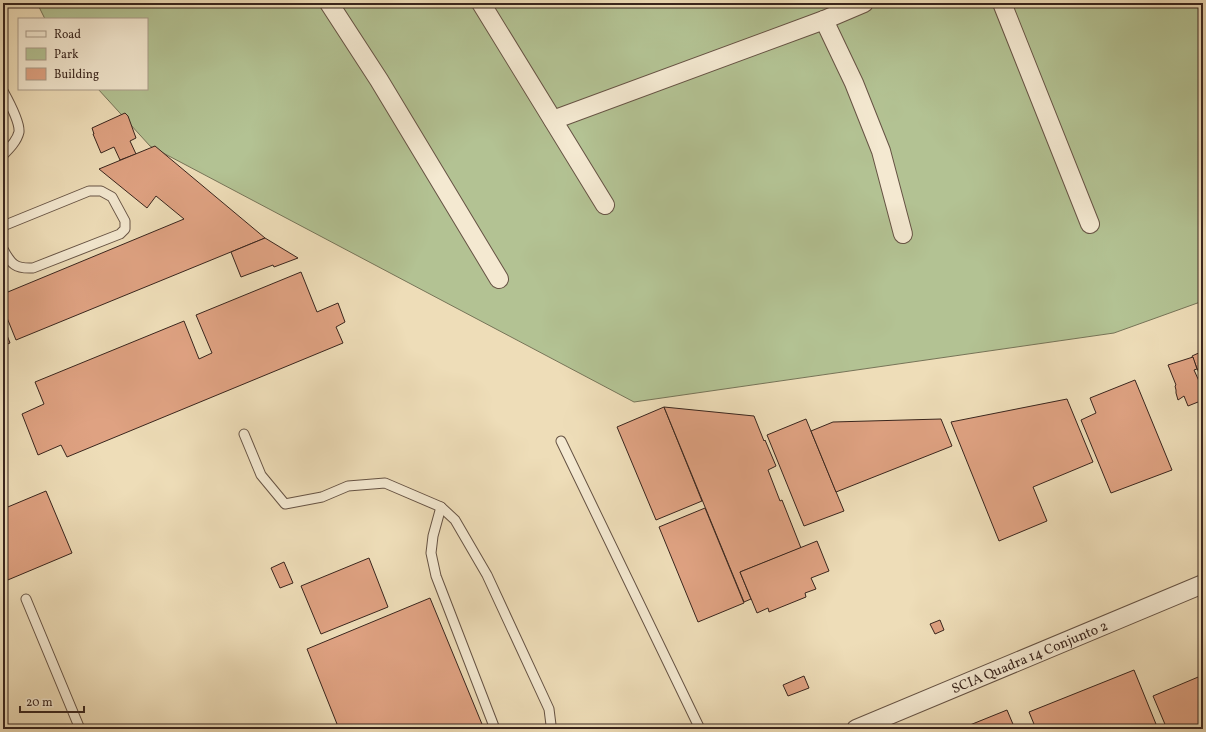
<svg xmlns="http://www.w3.org/2000/svg" width="1206" height="732" font-family="Vollkorn,serif">
  <rect width="100%" height="100%" fill="#eeddb8"/>
  <filter id="stains"><feTurbulence type="fractalNoise" baseFrequency=".005" numOctaves="4"/><feColorMatrix values="0 0 0 0 .2 0 0 0 0 .09 0 0 0 0 .02 0 0 0 .5 -.17"/></filter>
  <radialGradient id="worn" r=".72"><stop offset=".6" stop-color="#630" stop-opacity="0"/><stop offset="1" stop-color="#630" stop-opacity=".3"/></radialGradient>
  <path fill="#b3c293" stroke="#767458" d="M37,3H1203V301L1114,333L634,402L150,146L98,89H147V19H45Z"/>
  <g fill="#dfa282" stroke="#39251d">
    <path d="M125,113L128,116L136,138L130,141L136,154L120,160L114,147L101,153L93,134H94L92,128Z"/>
    <path d="M155,146L265,238L16,340L3,308V294L184,219L156,196L147,208L99,169Z"/>
    <path d="M265,238L298,258L274,267L273,265L241,277L231,252Z"/>
    <path d="M301,272L317,312L338,303L345,322L336,327L343,343L67,457L61,445L38,455L22,414L44,404L35,382L184,321L199,359L212,353L196,315Z"/>
    <path d="M3,325L10,343L3,346Z"/>
    <path d="M1203,351V383L1192,356Z"/>
    <path d="M1193,357L1197,369L1194,370L1203,390V400L1188,406L1184,396L1178,400L1176,393V390L1175,386L1176,385L1168,365Z"/>
    <path d="M1135,380L1172,470L1111,493L1081,420L1096,413L1090,398Z"/>
    <path d="M1067,399L1093,462L1033,487L1047,521L999,541L951,422Z"/>
    <path d="M664,407L702,501L656,520L617,427Z"/>
    <path d="M664,407L754,416L764,441L765,440L776,466L768,470L780,501L782,500L801,548L740,572L751,599L744,602Z"/>
    <path d="M806,419L844,511L804,526L767,435Z"/>
    <path d="M941,419L952,446L836,492L811,431L833,422Z"/>
    <path d="M46,491L72,553L3,582V509Z"/>
    <path d="M705,508L744,603L698,622L659,527Z"/>
    <path d="M817,541L829,571L811,578L816,589L805,593L806,597L769,612L768,608L757,613L740,572Z"/>
    <path d="M369,558L388,607L321,634L301,586Z"/>
    <path d="M284,562L293,583L280,588L271,568Z"/>
    <path d="M430,598L484,729H339L307,649Z"/>
    <path d="M940,620L944,630L935,634L930,624Z"/>
    <path d="M1134,670L1158,729H1036L1029,712Z"/>
    <path d="M1203,675V729H1167L1153,696Z"/>
    <path d="M804,676L809,688L788,696L783,685Z"/>
    <path d="M1007,710L1015,729H960Z"/>
  </g>
  <g fill="none" stroke-linecap="round" stroke-linejoin="round">
    <g stroke="#665344" stroke-width="11">
      <g id="service">
        <path d="M3,91C8,100 20,122 19,132C17,141 9,149 3,155"/>
        <path d="M3,226L89,191H101L112,197L125,221V229L120,234L33,268C15,269 11,264 3,249"/>
        <path d="M244,434L261,475L285,504L322,497L348,486L385,483L441,507L455,520L487,575L549,709L551,725L550,729"/>
        <path d="M561,441L700,729"/>
        <path d="M441,507L433,536L431,553L436,576L495,729"/>
        <path d="M26,599L80,729"/>
      </g>
    </g>
    <g stroke="#665344" stroke-width="20">
      <g id="minor">
        <path d="M329,3L379,80L499,279"/>
        <path d="M481,3L605,205"/>
        <path d="M1002,3L1090,224"/>
        <path d="M824,20L854,83L881,151L903,234"/>
        <path d="M553,120L824,20L864,3"/>
        <path id="s1" d="M856,729L1203,584"/>
      </g>
    </g>
    <use href="#service" stroke="#f4e9d1" stroke-width="9"/>
    <use href="#minor" stroke="#f4e9d1" stroke-width="18"/>
  </g>
  <g text-anchor="middle" stroke-width="4" stroke-linejoin="round" paint-order="stroke">
    <g font-size="14" fill="#39251d" stroke="#f4e9d1">
      <text dy="5" stroke="none"><textPath href="#s1" startOffset="188">SCIA Quadra 14 Conjunto 2</textPath></text>
    </g>
  </g>
  <rect width="1206" height="732" fill="none" stroke="#eeddb8" stroke-width="16"/>
  <rect x="4" y="4" width="1198" height="724" fill="none" stroke="#39251d" stroke-width="2"/>
  <rect x="8" y="8" width="1190" height="716" fill="none" stroke="#39251d"/>
  <rect x="18" y="18" width="130" height="72" fill="#f4e9d1" stroke="#a99b89"/>
  <rect x="26" y="31" width="20" height="6" fill="#f4e9d1" stroke="#a99b89"/>
  <text x="54" y="38" font-size="12" fill="#39251d">Road</text>
  <rect x="26" y="48" width="20" height="12" fill="#b3c293" stroke="#a99b89"/>
  <text x="54" y="58" font-size="12" fill="#39251d">Park</text>
  <rect x="26" y="68" width="20" height="12" fill="#dfa282" stroke="#a99b89"/>
  <text x="54" y="78" font-size="12" fill="#39251d">Building</text>
  <path d="M20 706v6h64v-6" fill="none" stroke="#39251d" stroke-width="2"/>
  <text x="26" y="706" font-size="12" fill="#39251d" stroke="#f4e9d1" stroke-width="3" paint-order="stroke">20 m</text>
  <rect width="100%" height="100%" filter="url(#stains)"/>
  <rect width="100%" height="100%" fill="url(#worn)"/>
</svg>
